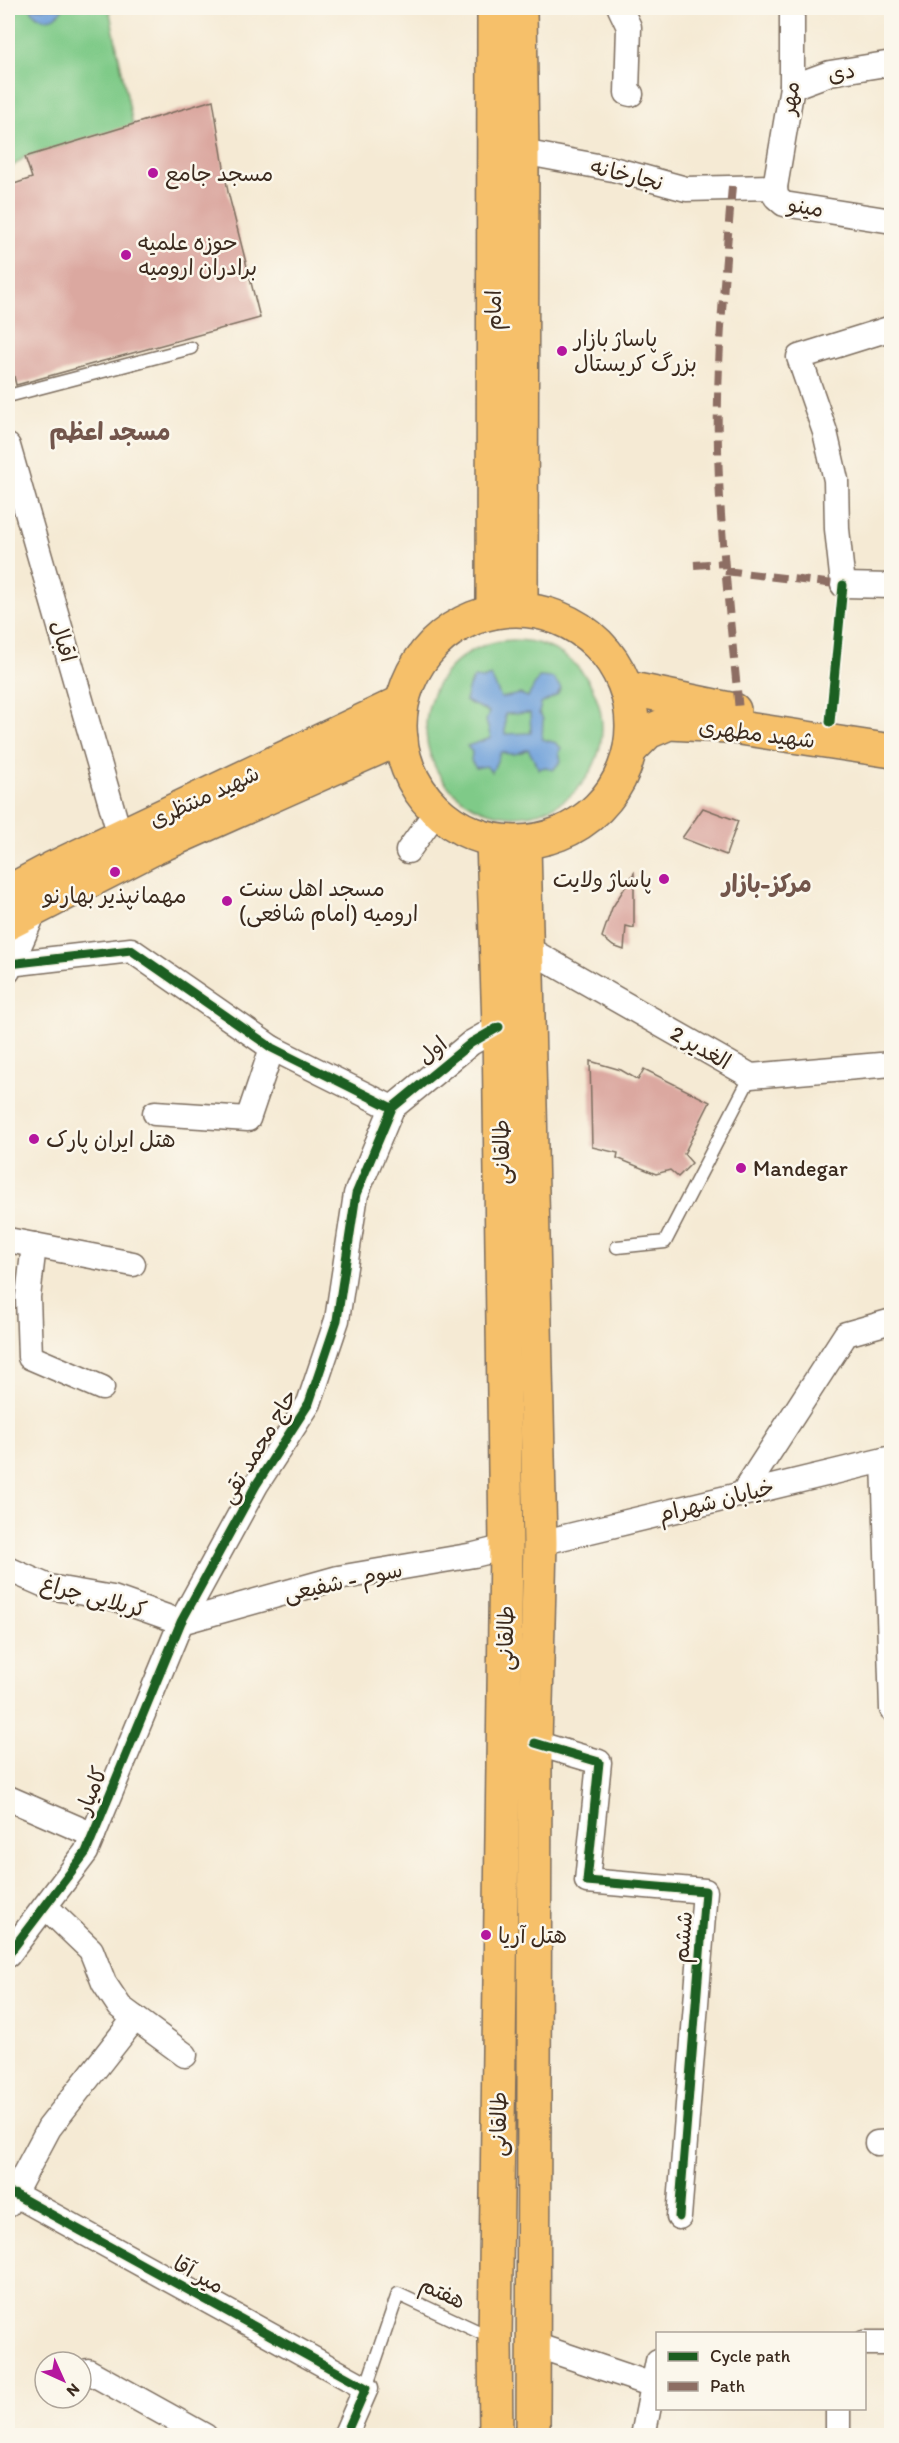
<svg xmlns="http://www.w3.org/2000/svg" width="899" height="2443" font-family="Itim,'Playpen Sans Arabic',sans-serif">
  <rect width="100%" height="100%" fill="#fbf7ec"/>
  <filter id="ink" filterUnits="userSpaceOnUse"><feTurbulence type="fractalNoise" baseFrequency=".0167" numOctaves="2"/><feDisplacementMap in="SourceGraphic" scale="12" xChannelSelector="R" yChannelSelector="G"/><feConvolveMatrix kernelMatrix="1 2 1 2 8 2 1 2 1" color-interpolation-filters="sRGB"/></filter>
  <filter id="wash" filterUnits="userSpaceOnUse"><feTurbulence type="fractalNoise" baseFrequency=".008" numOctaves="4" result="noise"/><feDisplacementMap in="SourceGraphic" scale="24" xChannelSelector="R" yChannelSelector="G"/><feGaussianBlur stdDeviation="1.35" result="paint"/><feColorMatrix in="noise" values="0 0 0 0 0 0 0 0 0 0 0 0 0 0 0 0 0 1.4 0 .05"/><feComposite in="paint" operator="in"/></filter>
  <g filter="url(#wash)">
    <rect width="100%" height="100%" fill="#f5ead4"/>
    <g fill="#7fca88" stroke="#5d7a53" stroke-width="1.5">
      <path d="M8,8H109L133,125L25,157L8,170Z"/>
      <circle cx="514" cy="728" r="88"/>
    </g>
    <g fill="#70a1da" stroke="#56667c" stroke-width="1.5" fill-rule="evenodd">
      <path d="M30,8H63C55,22 39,23 30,8Z"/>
      <path d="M491,676L501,698L520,694L528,697L539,677L553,678L561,688L557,695L541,704L539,713L543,719L542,739L556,743L561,748L559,752L561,761L553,770L545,767L539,769L528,749C518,754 512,756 501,752L492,772L486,766L476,768L471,761L472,752L467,746L491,738L486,721L489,712L465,701L469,686L474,678L483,679ZM530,713L531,733L505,734V714Z"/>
    </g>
    <g id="blocks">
      <g fill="#dba8a0">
        <path d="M213,100L228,192L260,318L16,385L8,351V186L32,178L25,157Z"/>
        <path d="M703,808L738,821L726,855L682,838Z"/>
        <path d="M634,873V928L626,926L624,950L613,946L602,937L612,908Z"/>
        <path d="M590,1061L621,1070L638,1080L644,1069L710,1102L684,1154L692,1163L678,1177L670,1170L656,1174L617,1158L618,1153L592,1147Z"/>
      </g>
    </g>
  </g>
  <g filter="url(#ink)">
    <use href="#blocks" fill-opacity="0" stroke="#7c6d5e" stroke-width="1.5"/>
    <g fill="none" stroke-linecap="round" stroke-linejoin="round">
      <g stroke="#7c6d5e" stroke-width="15">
        <g id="lane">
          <path d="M8,396L191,348"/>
          <path d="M617,1247L665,1242L751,1076"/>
          <path d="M366,2388L398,2294L492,2338"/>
        </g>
      </g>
      <g stroke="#7c6d5e" stroke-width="27">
        <g id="street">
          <path d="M620,8L629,27L627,93L631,94"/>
          <path d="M792,87L830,73L892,63"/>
          <path d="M522,152L613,169L686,189L775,187L776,197L784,204L892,221"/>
          <path d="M775,187L792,87V8"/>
          <path d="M892,328L799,357L825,432L836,480L837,529L843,585L892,586"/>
          <path d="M8,446L120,836"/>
          <path d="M408,851L436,812"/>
          <path d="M528,949L751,1076L892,1064"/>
          <path d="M9,964L131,950L272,1048L392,1108"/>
          <path d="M8,971L36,908"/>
          <path d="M155,1113L248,1119L272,1048"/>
          <path d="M8,1240L133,1264"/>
          <path d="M34,1245L28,1297L30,1357L102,1388"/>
          <path d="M884,1460L892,1709"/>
          <path d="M743,1493L846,1334L892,1321"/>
          <path d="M540,1543L892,1458"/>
          <path d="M8,1569L49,1587L113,1598L181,1622"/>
          <path d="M181,1622L338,1578L474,1555L506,1547"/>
          <path d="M535,1743L599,1762L587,1881L705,1891L679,2217"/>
          <path d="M8,1798L93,1835"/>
          <path d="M46,1907L91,1950L104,1983L120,2007L185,2055"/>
          <path d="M8,1955L86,1852L181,1622L256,1485L309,1403L337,1320L356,1194L392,1108L471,1043L499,1027"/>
          <path d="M877,2143L892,2142"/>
          <path d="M14,2194L366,2388L345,2436"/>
          <path d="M8,2205L49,2128L135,2018"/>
          <path d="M864,2343H892"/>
          <path d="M532,2344L653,2385"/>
          <path d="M88,2371L205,2436"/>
          <path d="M838,2408V2436"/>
          <path d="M643,2436L658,2361"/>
        </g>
      </g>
      <g stroke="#7c6d5e" stroke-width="36">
        <g id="primary">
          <path d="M520,8L522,152L521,609"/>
          <circle cx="516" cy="726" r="116"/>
          <path d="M493,612L494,8"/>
          <path d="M627,688L734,710"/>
          <path d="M631,749L648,732L669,723L727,726L892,751"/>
          <path d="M493,841L499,1027L506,1547L495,2339L496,2436"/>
          <path d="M524,843L540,1543L535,1743L533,2436"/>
          <path d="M8,892L51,869L402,702"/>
          <path d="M8,923L152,849L401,738"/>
        </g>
      </g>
      <use href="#lane" stroke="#fff" stroke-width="12"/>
      <use href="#street" stroke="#fff" stroke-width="24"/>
      <use href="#primary" stroke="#f6c06b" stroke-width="33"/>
      <g stroke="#8d6e63" stroke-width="8" stroke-dasharray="15 8" stroke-linecap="butt">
        <path d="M732,186C725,273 716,361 718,449C720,537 731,624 739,711"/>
        <path d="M694,565L725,563"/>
        <path d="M725,571L843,585"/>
      </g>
      <g stroke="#fbf7ec" stroke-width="13">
        <g id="cycleway">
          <path d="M830,722L843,585"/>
          <path d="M9,964L131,950L272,1048L392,1108"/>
          <path d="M535,1743L599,1762L587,1881L705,1891L679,2217"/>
          <path d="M8,1955L86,1852L181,1622L256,1485L309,1403L337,1320L356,1194L392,1108L471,1043L499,1027"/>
          <path d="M14,2194L366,2388L345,2436"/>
        </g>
      </g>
      <use href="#cycleway" stroke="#1b5e20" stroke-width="9"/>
    </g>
  </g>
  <g fill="#b5179e" stroke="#fbf7ec" stroke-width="2">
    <circle cx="153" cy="173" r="6"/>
    <circle cx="126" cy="255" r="6"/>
    <circle cx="562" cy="351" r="6"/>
    <circle cx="115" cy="872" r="6"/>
    <circle cx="664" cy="879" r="6"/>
    <circle cx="227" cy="901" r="6"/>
    <circle cx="34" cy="1139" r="6"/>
    <circle cx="741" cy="1168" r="6"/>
    <circle cx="486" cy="1935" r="6"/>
  </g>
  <g text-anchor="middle" stroke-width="5" stroke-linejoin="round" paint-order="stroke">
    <g font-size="22" fill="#3b2a1e" stroke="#fbf7ec">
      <text transform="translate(841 72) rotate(-13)" y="8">دی</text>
      <text transform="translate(789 98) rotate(-83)" y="8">مهر</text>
      <text transform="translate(627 174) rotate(14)" y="8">نجارخانه</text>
      <text transform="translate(806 206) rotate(11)" y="8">مینو</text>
      <text transform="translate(493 310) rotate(-90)" y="8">امام</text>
      <text transform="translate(64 641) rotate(74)" y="8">اقبال</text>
      <text transform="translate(757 733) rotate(7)" y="8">شهید مطهری</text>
      <text transform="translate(204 796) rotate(-25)" y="8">شهید منتظری</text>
      <text transform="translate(701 1047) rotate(30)" y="8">2 الغدیر</text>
      <text transform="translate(432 1050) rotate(-39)" y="8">اول</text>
      <text transform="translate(501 1152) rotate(-91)" y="8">طالقانی</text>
      <text transform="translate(258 1446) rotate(-59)" y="8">حاج محمد تقی</text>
      <text transform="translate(716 1500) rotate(-14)" y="8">خیابان شهرام</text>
      <text transform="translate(343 1581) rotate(-12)" y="8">سوم - شفیعی</text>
      <text transform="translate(94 1596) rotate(15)" y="8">کربلایی چراغ</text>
      <text transform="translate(505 1638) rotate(-89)" y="8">طالقانی</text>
      <text transform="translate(91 1790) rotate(-68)" y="8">کامیار</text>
      <text transform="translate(682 1937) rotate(-85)" y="8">ششم</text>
      <text transform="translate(498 2124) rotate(-89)" y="8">طالقانی</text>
      <text transform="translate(199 2274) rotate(29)" y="8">میر آقا</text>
      <text transform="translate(443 2292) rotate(25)" y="8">هفتم</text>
    </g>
    <g font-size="22" fill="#3b2a1e" stroke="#fbf7ec" text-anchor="start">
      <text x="165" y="181">مسجد جامع</text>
      <text x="138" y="250">حوزه علمیه<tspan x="138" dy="25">برادران ارومیه</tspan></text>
      <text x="574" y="346">پاساژ بازار<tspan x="574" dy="25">بزرگ کریستال</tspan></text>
      <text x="652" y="887" text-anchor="end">پاساژ ولایت</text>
      <text x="239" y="896">مسجد اهل سنت<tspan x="239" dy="25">ارومیه (امام شافعی)</tspan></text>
      <text x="115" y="903" text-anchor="middle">مهمانپذیر بهارنو</text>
      <text x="46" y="1147">هتل ایران پارک</text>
      <text x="753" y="1176">Mandegar</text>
      <text x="498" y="1943">هتل آریا</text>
    </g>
    <g font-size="24" font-weight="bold" fill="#73564c" stroke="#fbf7ec">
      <text x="110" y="440">مسجد اعظم</text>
      <text x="767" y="892">مرکز-بازار</text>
    </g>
  </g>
  <rect width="899" height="2443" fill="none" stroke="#fbf7ec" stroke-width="30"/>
  <rect x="656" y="2332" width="210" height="78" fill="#fbf7ec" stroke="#aea59a" stroke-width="1.5"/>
  <rect x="668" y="2352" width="30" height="9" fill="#1b5e20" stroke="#aea59a" stroke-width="1.5"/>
  <text x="710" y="2362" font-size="18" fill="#3b2a1e">Cycle path</text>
  <rect x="668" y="2382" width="30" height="9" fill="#8d6e63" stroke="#aea59a" stroke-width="1.5"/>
  <text x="710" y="2392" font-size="18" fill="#3b2a1e">Path</text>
  <g transform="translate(63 2380) rotate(135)"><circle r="28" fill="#fbf7ec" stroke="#aea59a" stroke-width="1.5"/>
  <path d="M0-4.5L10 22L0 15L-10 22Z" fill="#b5179e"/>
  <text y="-9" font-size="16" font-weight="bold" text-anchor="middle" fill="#3b2a1e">N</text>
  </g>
</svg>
